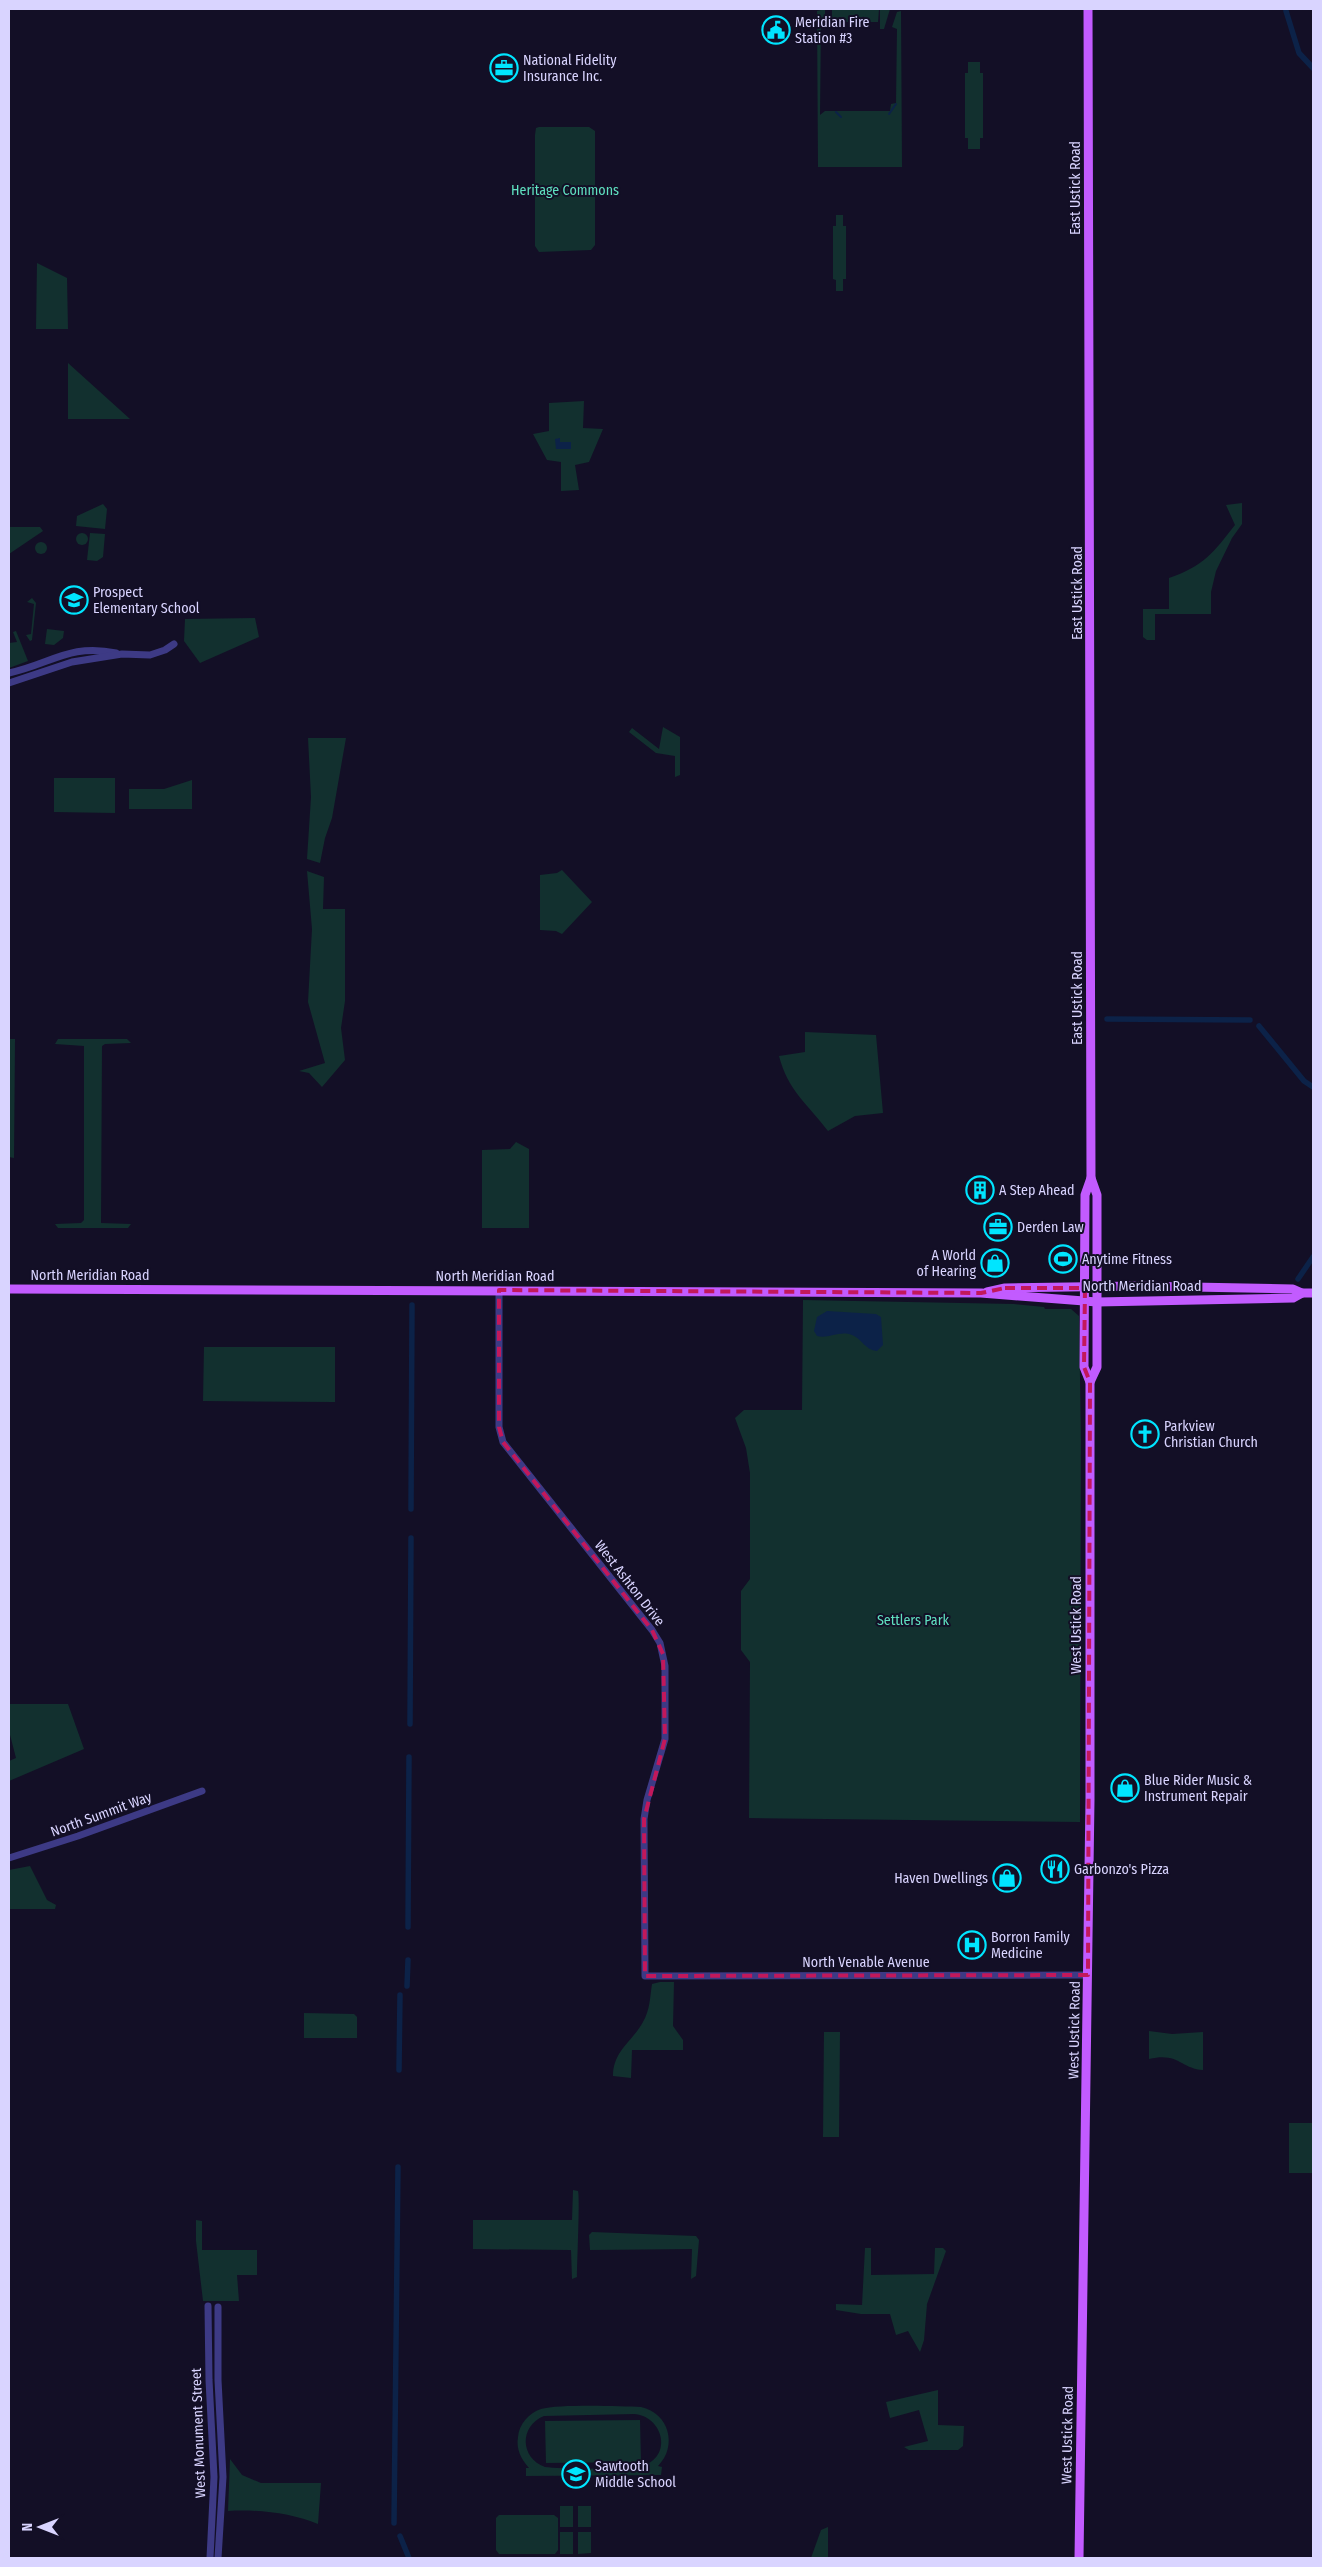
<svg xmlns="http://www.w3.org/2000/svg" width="1322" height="2567" font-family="'Fira Sans Condensed',sans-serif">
  <rect width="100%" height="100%" fill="#130f26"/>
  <g fill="#12302f" fill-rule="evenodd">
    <path d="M825,9V18L821,20L820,115L825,111H890L891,104L896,103L897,29L892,27L897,12L901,11L902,167H818L817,11Z"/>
    <path d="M832,9H879L878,22H839L832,18Z"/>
    <path d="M880,9H890L884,29H880Z"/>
    <path d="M968,62H980V73H983V138H980V149H968V138H965V73H968Z"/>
    <path d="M539,127H589L595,131V245L591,250L539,252L535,246V135L536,128Z"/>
    <path d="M836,215H843V226H846V279H843V291H836V280L833,279V226H836Z"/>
    <path d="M37,263L67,278L68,329H36Z"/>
    <path d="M68,363L130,419H68Z"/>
    <path d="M584,401L583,428L603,429L589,462L575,465L579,490L561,491V462L547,460L533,434L549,431V403Z"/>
    <path d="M1242,503V524L1232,538L1216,571L1211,592V614H1155V640H1147L1143,637V609H1169V578C1204,566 1213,553 1235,525L1226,505Z"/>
    <path d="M103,504L107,509L105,529L76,526L77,516Z"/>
    <path d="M9,527H40L43,531L9,554Z"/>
    <path d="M90,533L105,534L103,557L97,561L87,560Z"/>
    <circle cx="82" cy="539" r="6"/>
    <circle cx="41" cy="548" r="6"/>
    <path d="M32,598L36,603L32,640L30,641L26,635L31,634L34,604L27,602Z"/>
    <path d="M255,618L259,637L200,663L184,641L185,619Z"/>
    <path d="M47,629L64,631L63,638L54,645L45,644Z"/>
    <path d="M16,631L28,661L9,668V643L17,642L13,632Z"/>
    <path d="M663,727L680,737V775L675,777V756L656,753L629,732L632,728L659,749Z"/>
    <path d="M308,738H346L332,818L325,838L320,863L307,859L311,797Z"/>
    <path d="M54,778H115V813L54,812Z"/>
    <path d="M192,780V809H129V789H164Z"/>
    <path d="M562,870L592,902L562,934L556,931L540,930V875L557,873Z"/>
    <path d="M307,871L324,877L323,909H345V1001L341,1028L345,1060L322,1087L309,1073L299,1071L325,1063L308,1002L312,929Z"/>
    <path d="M805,1032L876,1035L883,1113L855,1116L828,1131C807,1103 788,1091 779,1056L805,1052Z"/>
    <path d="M9,1039H15L14,1158L9,1157Z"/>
    <path d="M58,1039H127L131,1043L105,1044L102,1046L101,1223L131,1224L128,1228H58L55,1224L81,1223L84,1220V1046L55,1044Z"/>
    <path d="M516,1142L529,1149V1228H482V1150L510,1149Z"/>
    <path d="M803,1300L1014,1304L1044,1307L1045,1309H1071L1079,1316L1081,1439L1080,1822L749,1818L750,1662L741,1650V1591L750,1579V1473L746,1448L735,1418L744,1410H802Z"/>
    <path d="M204,1347H335V1402L203,1401Z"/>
    <path d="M9,1704H68L84,1749L9,1781V1761L16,1758L9,1731Z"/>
    <path d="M30,1866L47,1900L56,1905L55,1909H9V1870Z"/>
    <path d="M660,1982H674L673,2026L683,2040V2050H632L631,2078L613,2076C613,2051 632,2042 643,2022C650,2010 650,1997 652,1984Z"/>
    <path d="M304,2013L354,2014L357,2017V2038H304Z"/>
    <path d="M1149,2031L1172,2034L1203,2032V2070C1181,2069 1179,2052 1149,2059Z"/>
    <path d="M824,2032H840L839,2137H823Z"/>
    <rect x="1289" y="2123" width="24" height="50"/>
    <path d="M573,2190L578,2191C580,2196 577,2264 577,2277L572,2279L571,2250L473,2249V2220H572Z"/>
    <path d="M196,2220L202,2221V2250H257V2275H237L239,2301H203L196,2241Z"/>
    <path d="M592,2232L696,2236L699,2240L696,2276L691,2279L692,2249L590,2250L589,2235Z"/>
    <path d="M865,2248H871V2275L934,2274L935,2248H943L946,2251L927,2304L924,2340L920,2352L908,2331L896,2335L890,2314H861L836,2310V2304L862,2305Z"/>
    <path d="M938,2390V2425L964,2426L963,2446L958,2450H909L904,2447L928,2441L919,2410L890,2418L886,2402Z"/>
    <path d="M641,2407C669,2413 678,2446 658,2466L662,2467L661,2475L526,2476V2468H529C521,2459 516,2449 518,2437C519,2424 529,2413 541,2409C558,2404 621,2406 641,2407ZM634,2414C662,2416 673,2454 645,2465C633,2470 560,2469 545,2467C520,2458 519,2426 544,2416Z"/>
    <path d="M640,2420L641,2462L546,2463L545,2421Z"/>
    <path d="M230,2459L242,2475L261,2483H321L318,2524C292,2513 256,2509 228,2511Z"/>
    <rect x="560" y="2506" width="13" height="21"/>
    <rect x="578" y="2506" width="13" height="21"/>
    <path d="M499,2515H554L558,2518V2550L555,2554H499L496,2550V2518Z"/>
    <path d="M828,2527V2558H811L821,2530Z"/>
    <rect x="560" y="2532" width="13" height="22"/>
    <path d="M578,2532H591V2553L578,2554Z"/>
  </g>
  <g fill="#0c2248">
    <path d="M560,438V442H571V449H556L555,439Z"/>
    <path d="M827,1311L876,1314L881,1317L883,1345L877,1351C865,1350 862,1339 852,1335C840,1330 829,1339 817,1336L814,1331L817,1317Z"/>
  </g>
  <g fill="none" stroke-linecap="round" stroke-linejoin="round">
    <g stroke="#0c2248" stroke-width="2">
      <path d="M836,112L841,117"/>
      <path d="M889,114L896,104"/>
    </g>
    <g stroke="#0c2248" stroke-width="5.5">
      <path d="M1286,11L1299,53L1313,68"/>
      <path d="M1107,1019L1250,1020"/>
      <path d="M1259,1026L1304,1081L1313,1087"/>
      <path d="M1298,1279L1313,1257"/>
      <path d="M411,1509L412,1305"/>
      <path d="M410,1724L411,1538"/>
      <path d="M408,1927L409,1757"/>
      <path d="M407,1986L408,1960"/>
      <path d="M399,2070L400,1995"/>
      <path d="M394,2523L398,2167"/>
      <path d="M400,2536L409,2558"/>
    </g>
    <g stroke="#3d3a85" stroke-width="7">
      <path d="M9,673C51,664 70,643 116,653"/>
      <path d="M9,683L72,662L122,654L150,655L165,650L174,644"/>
      <path d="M499,1290V1427L503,1442L652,1630L660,1643L665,1666V1739L647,1800L644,1819L645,1976L1088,1975"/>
      <path d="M9,1858L78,1836L202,1791"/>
      <path d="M208,2306L209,2380L214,2477L210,2558"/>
      <path d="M218,2307V2380L223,2477L218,2558"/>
    </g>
    <g stroke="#c25bff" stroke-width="9">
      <path d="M1088,9L1091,1178L1097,1195V1367L1090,1382"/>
      <path d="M9,1289L981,1293L1097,1302L1293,1298L1302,1293"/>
      <path d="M987,1292L1005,1288L1138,1286L1293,1289L1302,1293H1313"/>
      <path d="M1079,2558L1090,1800V1382L1084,1367L1085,1195L1091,1178"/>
    </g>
  </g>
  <path fill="none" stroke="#c2185b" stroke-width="4" stroke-dasharray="10 6" stroke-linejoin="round" d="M1005,1288H1085L1084,1367L1090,1382L1088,1975L645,1976L644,1819L665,1739L663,1654L652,1630L503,1442L499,1427V1290L981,1293Z"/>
  <defs>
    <g id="civic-ring" transform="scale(1.4375)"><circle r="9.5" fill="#130f26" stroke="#00e5ff" stroke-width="1.5"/><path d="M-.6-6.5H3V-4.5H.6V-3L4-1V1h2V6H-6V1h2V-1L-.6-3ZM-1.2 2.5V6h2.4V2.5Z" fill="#00e5ff"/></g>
    <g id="office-ring" transform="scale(1.4375)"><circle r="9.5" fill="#130f26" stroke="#00e5ff" stroke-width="1.5"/><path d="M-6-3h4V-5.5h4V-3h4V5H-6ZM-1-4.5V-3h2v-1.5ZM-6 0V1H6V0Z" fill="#00e5ff"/></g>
    <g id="school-ring" transform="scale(1.4375)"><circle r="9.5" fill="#130f26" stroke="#00e5ff" stroke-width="1.5"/><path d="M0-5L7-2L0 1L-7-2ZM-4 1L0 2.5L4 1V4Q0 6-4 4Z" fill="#00e5ff"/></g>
    <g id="building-ring" transform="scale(1.4375)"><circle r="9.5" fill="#130f26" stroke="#00e5ff" stroke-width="1.5"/><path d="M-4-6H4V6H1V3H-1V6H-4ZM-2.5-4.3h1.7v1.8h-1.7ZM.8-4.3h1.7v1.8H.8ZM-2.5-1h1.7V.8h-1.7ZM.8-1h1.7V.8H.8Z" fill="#00e5ff"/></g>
    <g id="stadium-ring" transform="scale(1.4375)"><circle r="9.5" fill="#130f26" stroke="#00e5ff" stroke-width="1.5"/><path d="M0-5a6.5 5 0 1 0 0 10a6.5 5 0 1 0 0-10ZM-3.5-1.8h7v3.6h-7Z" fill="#00e5ff"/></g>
    <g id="shop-ring" transform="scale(1.4375)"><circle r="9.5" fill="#130f26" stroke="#00e5ff" stroke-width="1.5"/><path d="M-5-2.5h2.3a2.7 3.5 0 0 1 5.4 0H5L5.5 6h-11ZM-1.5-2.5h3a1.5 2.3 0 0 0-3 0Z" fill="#00e5ff"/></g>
    <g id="church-ring" transform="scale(1.4375)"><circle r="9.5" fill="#130f26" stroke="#00e5ff" stroke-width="1.5"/><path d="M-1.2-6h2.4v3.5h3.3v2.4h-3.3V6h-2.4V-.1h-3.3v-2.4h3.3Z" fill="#00e5ff"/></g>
    <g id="restaurant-ring" transform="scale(1.4375)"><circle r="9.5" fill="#130f26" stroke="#00e5ff" stroke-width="1.5"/><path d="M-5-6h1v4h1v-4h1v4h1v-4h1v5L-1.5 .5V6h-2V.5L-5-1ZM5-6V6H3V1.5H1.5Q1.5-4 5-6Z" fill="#00e5ff"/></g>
    <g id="hospital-ring" transform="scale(1.4375)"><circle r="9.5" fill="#130f26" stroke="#00e5ff" stroke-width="1.5"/><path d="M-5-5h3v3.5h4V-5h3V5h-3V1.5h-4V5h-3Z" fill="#00e5ff"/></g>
  </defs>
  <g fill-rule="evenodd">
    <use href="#civic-ring" x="776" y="30"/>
    <use href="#office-ring" x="504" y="68"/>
    <use href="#school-ring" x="74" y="600"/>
    <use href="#building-ring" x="980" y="1190"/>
    <use href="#office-ring" x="998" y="1227"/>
    <use href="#stadium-ring" x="1063" y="1259"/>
    <use href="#shop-ring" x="995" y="1263"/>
    <use href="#church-ring" x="1145" y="1434"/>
    <use href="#shop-ring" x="1125" y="1788"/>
    <use href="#restaurant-ring" x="1055" y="1869"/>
    <use href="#shop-ring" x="1007" y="1878"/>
    <use href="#hospital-ring" x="972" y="1945"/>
    <use href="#school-ring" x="576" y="2474"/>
  </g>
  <g text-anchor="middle" stroke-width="4" stroke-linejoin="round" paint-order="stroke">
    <g font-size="14" fill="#d9d4ff" stroke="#130f26" text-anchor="start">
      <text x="795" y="27">Meridian Fire<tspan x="795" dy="16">Station #3</tspan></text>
      <text x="523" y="65">National Fidelity<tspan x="523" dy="16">Insurance Inc.</tspan></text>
      <text x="93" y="597">Prospect<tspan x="93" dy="16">Elementary School</tspan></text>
      <text x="999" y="1195">A Step Ahead</text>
      <text x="1017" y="1232">Derden Law</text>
      <text x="976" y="1260" text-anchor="end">A World<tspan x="976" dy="16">of Hearing</tspan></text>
      <text x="1082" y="1264">Anytime Fitness</text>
      <text x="1164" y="1431">Parkview<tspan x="1164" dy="16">Christian Church</tspan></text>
      <text x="1144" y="1785">Blue Rider Music &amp;<tspan x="1144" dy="16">Instrument Repair</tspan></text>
      <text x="1074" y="1874">Garbonzo's Pizza</text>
      <text x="988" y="1883" text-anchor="end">Haven Dwellings</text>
      <text x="991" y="1942">Borron Family<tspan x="991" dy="16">Medicine</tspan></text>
      <text x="595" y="2471">Sawtooth<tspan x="595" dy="16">Middle School</tspan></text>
    </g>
    <g font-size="14" fill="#d9d4ff" stroke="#130f26">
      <text transform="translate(1075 188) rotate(-90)" y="5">East Ustick Road</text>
      <text transform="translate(1077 593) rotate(-90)" y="5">East Ustick Road</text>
      <text transform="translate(1077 998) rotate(-90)" y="5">East Ustick Road</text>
      <text x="90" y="1280">North Meridian Road</text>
      <text x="495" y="1281">North Meridian Road</text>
      <text x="1142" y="1291">North Meridian Road</text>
      <text transform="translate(630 1583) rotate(52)" y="5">West Ashton Drive</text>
      <text transform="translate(1076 1625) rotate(-90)" y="5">West Ustick Road</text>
      <text transform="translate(101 1814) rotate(-20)" y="5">North Summit Way</text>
      <text x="866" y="1967">North Venable Avenue</text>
      <text transform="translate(1074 2030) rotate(-89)" y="5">West Ustick Road</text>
      <text transform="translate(198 2433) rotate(-92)" y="5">West Monument Street</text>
      <text transform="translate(1067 2435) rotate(-89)" y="5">West Ustick Road</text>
    </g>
    <g font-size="14" fill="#5fe0c0" stroke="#130f26">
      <text x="565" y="195">Heritage Commons</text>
      <text x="913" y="1625">Settlers Park</text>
    </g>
  </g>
  <rect width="1322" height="2567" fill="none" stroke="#d9d4ff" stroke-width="20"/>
  <g transform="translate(40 2527) rotate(270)" stroke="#130f26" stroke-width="4" paint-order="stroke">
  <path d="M0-4L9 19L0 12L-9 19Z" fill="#d9d4ff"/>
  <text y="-8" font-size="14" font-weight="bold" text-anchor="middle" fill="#d9d4ff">N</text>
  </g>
</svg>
